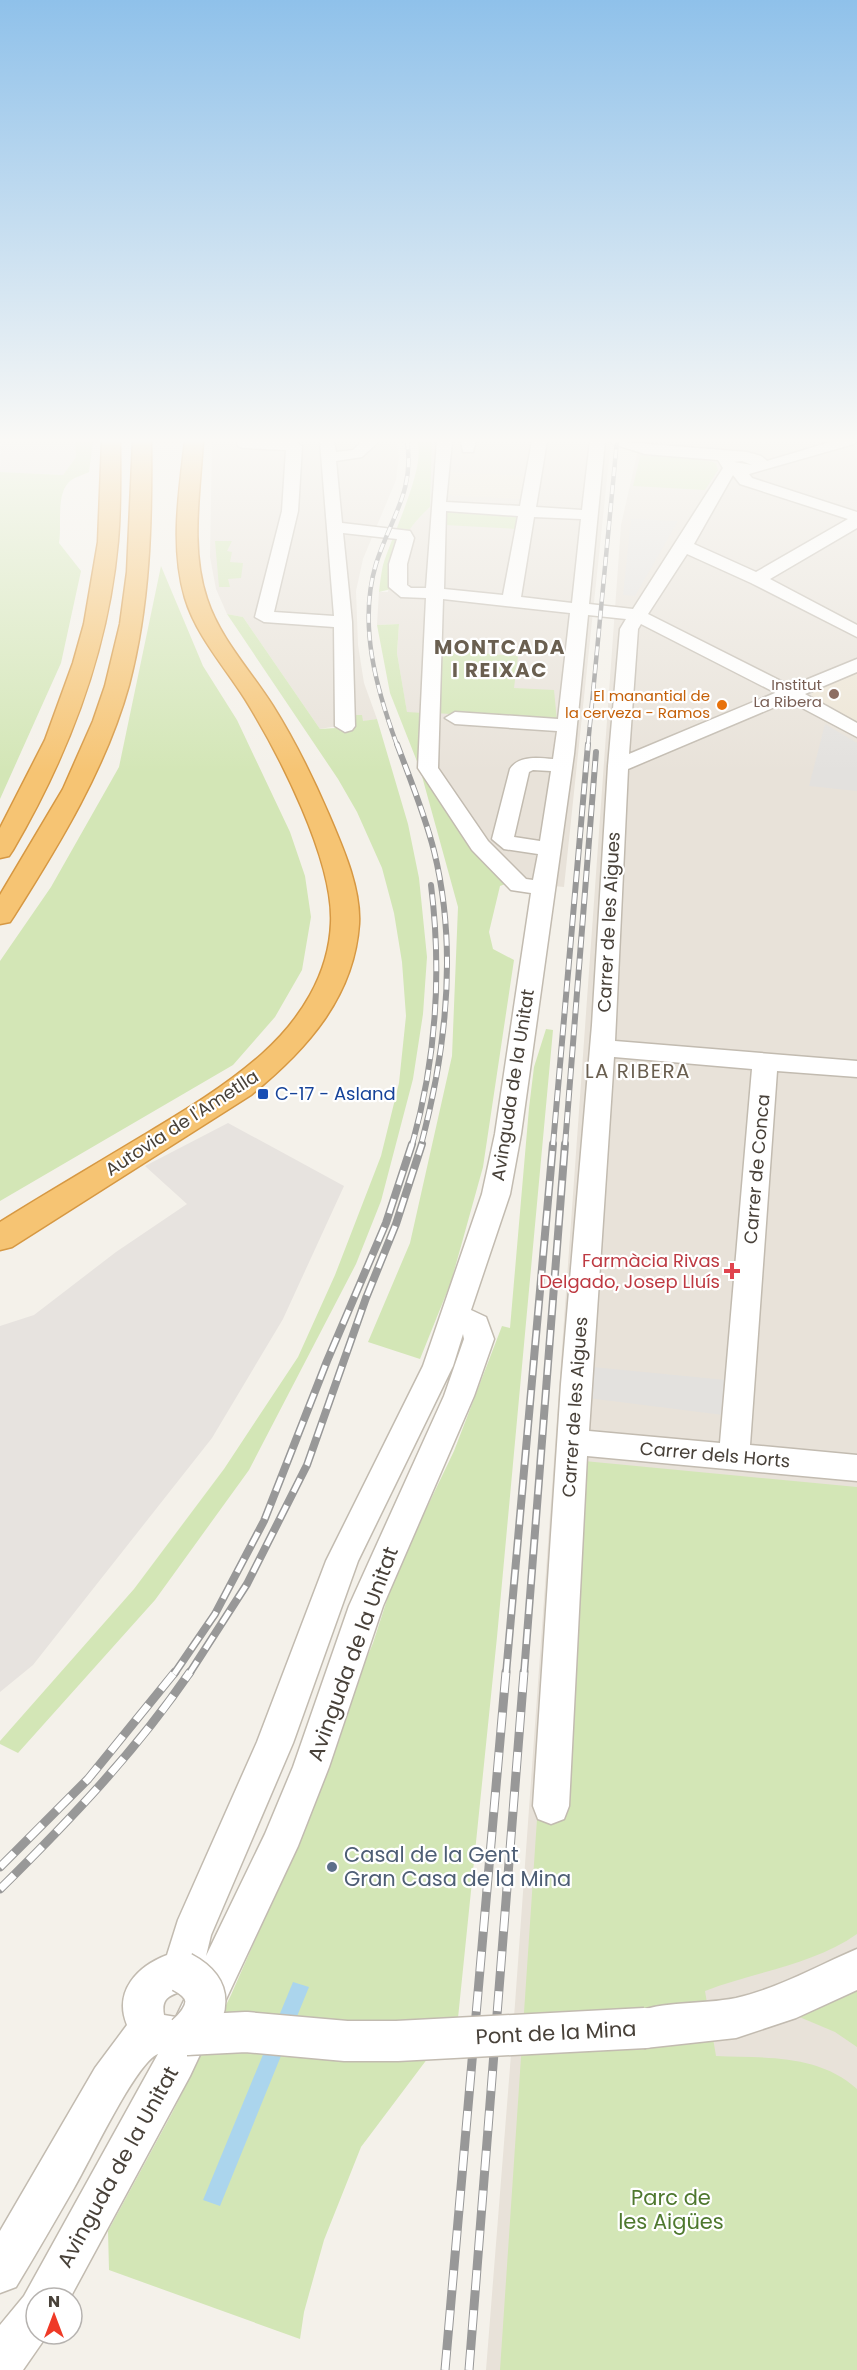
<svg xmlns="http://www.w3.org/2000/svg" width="857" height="2370" font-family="Poppins,sans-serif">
  <rect width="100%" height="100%" fill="#f4f1ea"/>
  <g fill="#e8e2d9">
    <path d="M212,441H396L399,456L396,480L363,559L356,591L358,645L364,683L377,719L320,729L243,617L227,614L216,589L210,557Z"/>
    <path d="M432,441H611L564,887L511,882L424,770L423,713H407L397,653L399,624L377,625L379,592H388L392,567L400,543L417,518L430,507Z"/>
    <path d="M640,441H857V2370H486L515,2004L621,525Z"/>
  </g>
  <g fill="#e7e3df">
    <path d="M1,441H75L76,457L63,475L0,472Z"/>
    <path d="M228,1123L344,1186L283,1319L212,1438L33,1665L0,1692V1326L34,1315L116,1252L187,1204L145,1166Z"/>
  </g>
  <g fill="#ede5d5">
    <path d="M446,472L526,476L522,499L443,495Z"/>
    <path d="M857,672V722L812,697V691Z"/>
  </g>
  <g fill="#d3e6b6">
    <path d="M75,441H93L89,472C83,475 72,478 68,483C56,497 62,525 59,543L81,571L61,663L0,799V472L63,475L76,457Z"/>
    <path d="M417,441H432L430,507C404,530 393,555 391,589L379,592C380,583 381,574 383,565C391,538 427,465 417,441Z"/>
    <path d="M641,453L702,459L716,463L718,470L705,490L633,486Z"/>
    <path d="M445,509L521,513L518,529L444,525Z"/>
    <path d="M215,541H232L227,551L232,552L230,562L243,563L241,578L228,579L230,587H219Z"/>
    <path d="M161,566L203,666L237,720L290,832L305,876L311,917L302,970L275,1017L233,1065L0,1201V961L51,887L119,767Z"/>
    <path d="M227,614L243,617L320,729L336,728V715H362L363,721L377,719L408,824L419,878L427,957L423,1014L413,1079L381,1201L356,1264L249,1470L155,1600L18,1753L0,1744V1741L134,1589L224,1469L298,1357L335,1275L381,1156L399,1083L406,1016L402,962L394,913L382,868L357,812L338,779Z"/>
    <path d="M399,624L397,653L407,712L423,713L424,770L511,882L500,886L489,932L493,949L514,960L483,1167L451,1282L420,1359L368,1342L410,1243L452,1056L458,907L420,769L390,693L377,625Z"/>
    <path d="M438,650L518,656L514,688L554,690L557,721L435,713Z"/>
    <path d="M546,1029L553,1030L497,1637L458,2018L361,2147L324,2240L304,2312L300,2339L109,2270L108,2231L171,2115L231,1995L270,1906L310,1793L373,1643L396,1572L454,1451L502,1326L510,1328L529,1108L534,1067Z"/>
    <path d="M584,1461L857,1487V1934C813,1965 754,1972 705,1991L716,2056C765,2058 819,2054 857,2089V2370H500L546,1685Z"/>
    <path d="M857,1988V2047L835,2032L797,2016Z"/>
  </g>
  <g fill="#e3e1de">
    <path d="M631,519L678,521L635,596L623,595Z"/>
    <path d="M825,724L857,743V791L809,786Z"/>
    <path d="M592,1367L726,1380L723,1415L588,1398Z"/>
  </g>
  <path fill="#abd5ed" d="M293,1982L309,1987L220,2206L203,2200Z"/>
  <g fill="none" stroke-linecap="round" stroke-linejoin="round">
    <g stroke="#c2bbb0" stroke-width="3">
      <g id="minor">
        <path d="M237,441H294L302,446L298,511L274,612L334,616L320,441H334L336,452L353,450L362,441H379L362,457L336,461L342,523L410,531L414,538L407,564V585L411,588H426L437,441H452L446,502L520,506L532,441H547L536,507L582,510L590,441H605L589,604L633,609L723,468L718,460L645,454L613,444L611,441L747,452L761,456L767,461L834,441H857L854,444L749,474L752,478L857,512V528L770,579L857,625V637L751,583L687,554L648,614L791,686L857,659V672L805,694L857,723V737L789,701L628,769L615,1041L857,1061V1077L777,1071L750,1445L857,1455V1481L587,1456L569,1806L564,1819L551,1824L538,1819L533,1806L561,1384L592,1025L608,766L620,629L626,619L588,615L574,754L521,1134L510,1194L471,1310L486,1317L494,1339L474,1396L383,1606L329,1767L298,1846L190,2076L70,2298H36V2334H48L23,2370H0V2325L24,2296L158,2054C136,2062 89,2163 74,2188C55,2221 36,2254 16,2287L0,2293V2231L95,2068L127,2025C113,1991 138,1966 167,1955L178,1920L257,1742L326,1561L423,1366L482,1194L495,1134L531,893L511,890L472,850L418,768L426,598L401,597L389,587V564L397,539L343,533L352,622L355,726L352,730L345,732L335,726L334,627L264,622L255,617L282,511L286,450L243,448L238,446ZM742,461L752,465L734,462ZM733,475L740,484L848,519L756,572L694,544ZM446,511L518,516L503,595L444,589ZM534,517L581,519L572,603L521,597ZM443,599L570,613L558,719L455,712L445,718L455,724L557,731L553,759C538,758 519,755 510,769L492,839L504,849L538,854L533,880L526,879L488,841L438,768ZM641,624L774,692L775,693L629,754L638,629ZM533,770L551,771L540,841L514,837L529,772ZM614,1057L752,1069L720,1443L589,1431ZM463,1334L464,1339L444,1396L349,1606L293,1767L265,1834L206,1956L211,1935L293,1743L358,1561L453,1366ZM190,1988L176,2017L164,2015C160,1994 175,1995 190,1988Z"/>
        <path d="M461,441H476L473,452H463Z"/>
        <path d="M857,1949V1990L796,2018L736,2038L645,2048L631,2042L625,2028L631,2014C664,2000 701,2005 736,1998C779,1988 817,1966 857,1949Z"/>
      </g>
    </g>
    <g stroke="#d69843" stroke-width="3">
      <g id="highway">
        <path d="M102,441H120C120,474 121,508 118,541C108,653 69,754 13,850L9,856L0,858V828L45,740L73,663L84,624L98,542Z"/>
        <path d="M133,441H151C152,523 150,605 129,685C106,768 60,843 14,916L10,922L0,924V895L63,789L93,721L105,686L120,624L127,572Z"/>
        <path d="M185,441H203C200,493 190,548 207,599C220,639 251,671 273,706C295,741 313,778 329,815C343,848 361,888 359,924C354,998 306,1050 251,1095L12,1247L0,1250V1222C48,1192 96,1164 144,1135C184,1111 226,1086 262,1054C300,1020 329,975 331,923C334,860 278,752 245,699C224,666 196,635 185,598C170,547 179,492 185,441Z"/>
      </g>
    </g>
    <use href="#minor" fill="#fff" fill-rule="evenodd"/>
    <use href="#highway" fill="#f6c473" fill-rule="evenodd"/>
    <g stroke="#989898" stroke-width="4.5">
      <g id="rail-far3">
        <path d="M397,745C376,688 358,624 376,564C390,519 415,491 407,441"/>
        <path d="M588,745L617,441"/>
      </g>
    </g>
    <g stroke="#989898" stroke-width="6">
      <g id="rail-far2">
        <path d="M397,744C410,779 425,815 434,851C458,948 446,1051 421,1145"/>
        <path d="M412,1145C436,1060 442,973 431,885"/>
        <path d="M553,1145L588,744"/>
        <path d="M565,1145L596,752"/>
      </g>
    </g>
    <g stroke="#989898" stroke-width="8">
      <g id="rail-far1">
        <path d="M174,1674L215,1614L264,1521L327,1361L386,1223L412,1144"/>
        <path d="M189,1674L247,1584L307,1465L366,1298L396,1224L422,1144"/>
        <path d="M506,1674L553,1144"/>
        <path d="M524,1674L565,1144"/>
      </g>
    </g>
    <g stroke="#989898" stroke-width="9">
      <g id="rail">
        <path d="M0,1867L88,1779L175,1672"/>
        <path d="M0,1889C69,1821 135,1752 190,1672"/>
        <path d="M445,2370L506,1672"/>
        <path d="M469,2370L524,1672"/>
      </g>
    </g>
    <use href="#rail-far3" stroke="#fff" stroke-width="3" stroke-dasharray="9" stroke-linecap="butt"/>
    <use href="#rail-far2" stroke="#fff" stroke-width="4" stroke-dasharray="11" stroke-linecap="butt"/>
    <use href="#rail-far1" stroke="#fff" stroke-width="5" stroke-dasharray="15" stroke-linecap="butt"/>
    <use href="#rail" stroke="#fff" stroke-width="7" stroke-dasharray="20" stroke-linecap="butt"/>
    <g stroke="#c2bbb0" stroke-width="43" stroke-linecap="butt">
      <g id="minor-bridge">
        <path d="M182,1972C214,1989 211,2012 186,2035"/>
        <path d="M186,2035L246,2032L346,2041H397L645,2028"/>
      </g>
    </g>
    <use href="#minor-bridge" stroke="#fff" stroke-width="40"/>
  </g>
  <linearGradient id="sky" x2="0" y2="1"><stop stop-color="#8fc1ea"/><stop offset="0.57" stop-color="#faf9f6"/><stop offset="1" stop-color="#faf9f6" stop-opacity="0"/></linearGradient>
  <rect width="857" height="773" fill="url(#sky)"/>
  <circle fill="#8d6e63" stroke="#fff" stroke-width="2" cx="834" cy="694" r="6"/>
  <circle fill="#e8710a" stroke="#fff" stroke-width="2" cx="722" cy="705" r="6"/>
  <rect fill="#1a4fb4" stroke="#fff" stroke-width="2" x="257" y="1088" width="12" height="12" rx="3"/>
  <path fill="#e0444e" stroke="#fff" stroke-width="2" d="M729 1262h6v6h6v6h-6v6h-6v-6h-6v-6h6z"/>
  <circle fill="#5c6f8a" stroke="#fff" stroke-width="2" cx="332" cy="1867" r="6"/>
  <g text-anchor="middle" stroke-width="4.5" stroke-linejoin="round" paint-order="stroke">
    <g font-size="15" fill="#785e54" stroke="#fff" text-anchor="end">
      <text x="822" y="690">Institut<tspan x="822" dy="17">La Ribera</tspan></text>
    </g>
    <g font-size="15" fill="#c56008" stroke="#fff" text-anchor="end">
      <text x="710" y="701">El manantial de<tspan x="710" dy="17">la cerveza - Ramos</tspan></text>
    </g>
    <g font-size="18" fill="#484139" stroke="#fff">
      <text transform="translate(609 922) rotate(-87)" y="6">Carrer de les Aigues</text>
      <text transform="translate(513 1085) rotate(-81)" y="6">Avinguda de la Unitat</text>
      <text transform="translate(182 1123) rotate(-33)" y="6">Autovia de l'Ametlla</text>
      <text transform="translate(757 1169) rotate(-85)" y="6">Carrer de Conca</text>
      <text transform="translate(575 1407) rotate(-86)" y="6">Carrer de les Aigues</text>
      <text transform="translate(715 1455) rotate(5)" y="6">Carrer dels Horts</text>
    </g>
    <g font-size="18" fill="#164399" stroke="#fff" text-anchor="start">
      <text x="275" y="1100">C-17 - Asland</text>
    </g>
    <g font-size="18" fill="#be3a42" stroke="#fff" text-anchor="end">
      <text x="720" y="1267">Farmàcia Rivas<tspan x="720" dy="21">Delgado, Josep Lluís</tspan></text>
    </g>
    <g font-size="20" font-weight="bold" letter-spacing="1.5" fill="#6a5f50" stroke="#fff">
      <text x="500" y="654">MONTCADA<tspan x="500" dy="23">I REIXAC</tspan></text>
    </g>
    <g font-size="20" letter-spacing="1.5" fill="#6a5f50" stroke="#fff">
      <text x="638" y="1078">LA RIBERA</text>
    </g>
    <g font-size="21" fill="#484139" stroke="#fff">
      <text transform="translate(353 1654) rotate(-70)" y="7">Avinguda de la Unitat</text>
      <text transform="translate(556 2033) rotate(-3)" y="7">Pont de la Mina</text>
      <text transform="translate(118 2167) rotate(-61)" y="7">Avinguda de la Unitat</text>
    </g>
    <g font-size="21" fill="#4e5e75" stroke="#fff" text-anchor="start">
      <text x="344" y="1862">Casal de la Gent<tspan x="344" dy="24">Gran Casa de la Mina</tspan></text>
    </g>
    <g font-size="21" fill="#4e782e" stroke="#fff">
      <text x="671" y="2205">Parc de<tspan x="671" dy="24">les Aigües</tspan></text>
    </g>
  </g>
  <g transform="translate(54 2316)"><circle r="28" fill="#ffffff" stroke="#b6b3b0" stroke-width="1.5"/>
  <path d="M0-4.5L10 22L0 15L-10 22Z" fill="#ef3a27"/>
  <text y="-9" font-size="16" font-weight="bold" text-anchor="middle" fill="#484139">N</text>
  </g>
</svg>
